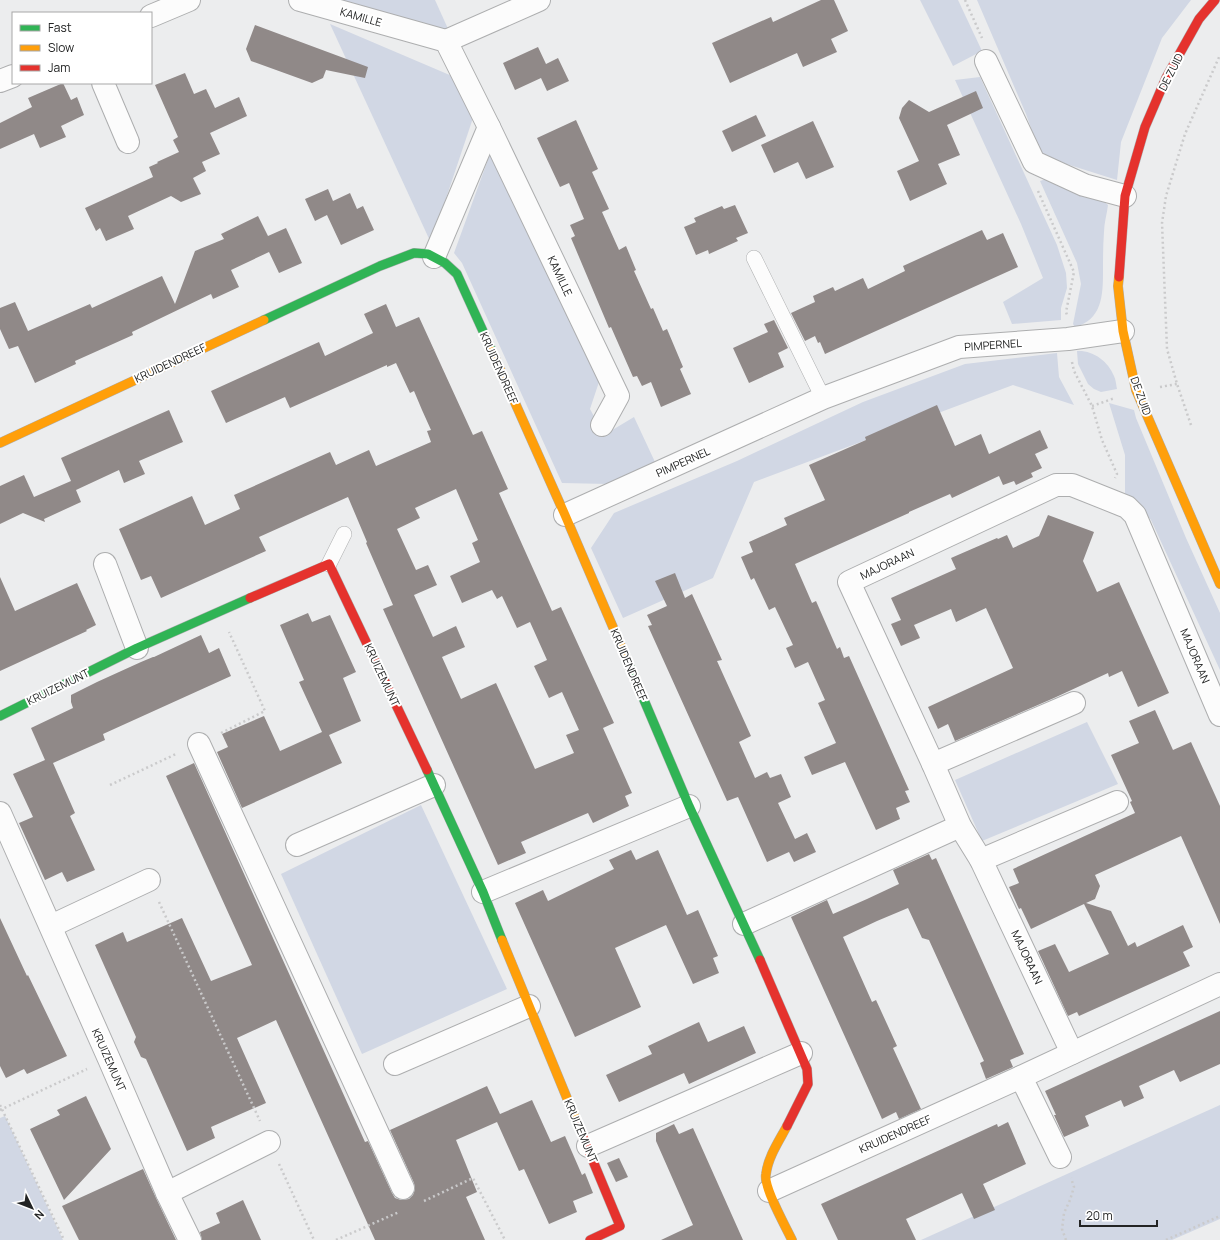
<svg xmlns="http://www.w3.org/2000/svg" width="1220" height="1240" font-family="Manrope,sans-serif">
  <rect width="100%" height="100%" fill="#ecedee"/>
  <g fill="#d1d7e4">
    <path d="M332,0H435L449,31Z"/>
    <path d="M920,0H958L982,51L953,66Z"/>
    <path d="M977,0H1191L1162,38L1121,142L1117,180L1041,156L1026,114Z"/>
    <path d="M330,24L452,76L473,118L431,243Z"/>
    <path d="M980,77L1057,245L1066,273L1067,288L1061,308V320L1012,324L1003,302L1043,278L1021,224L955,80Z"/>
    <path d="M490,154L599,382L590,409L604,435L634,417L655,462L608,484L562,483L462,263L454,253Z"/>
    <path d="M1052,177L1096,195L1108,205C1107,214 1104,223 1104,232C1103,245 1103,259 1103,272C1103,295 1102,320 1075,327L1073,324L1081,284L1077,263L1040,181Z"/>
    <path d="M1077,351C1093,350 1108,361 1114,376C1116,380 1116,385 1117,389L1101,392L1094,389L1088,384L1078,364Z"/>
    <path d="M1057,353L1059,377L1074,405L1013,385L754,482L713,578L623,618L591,548L614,513L737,461L863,402L965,364Z"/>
    <path d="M1109,403L1134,410L1136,418L1186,538L1220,613V670L1151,520L1133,498L1125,495V455Z"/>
    <path d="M1087,722L1118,784L982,841L955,780Z"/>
    <path d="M421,805L507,989L362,1054L281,874Z"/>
    <path d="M1220,1105V1219L1172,1240H921Z"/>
    <path d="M5,1116L63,1240H0V1118Z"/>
  </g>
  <g fill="#908988" fill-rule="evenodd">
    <path d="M821,0H834L848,31L831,39L837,52L803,67L797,53L730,83L712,43L771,17L773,22Z"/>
    <path d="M255,25L368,67L365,78L326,70L323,78L312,83L251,61L246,49Z"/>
    <path d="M538,47L546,64L558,58L569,81L547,91L541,78L515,90L503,63Z"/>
    <path d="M185,73L194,94L206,89L215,108L239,97L247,116L210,133L220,154L202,162L206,171L193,178L201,194L181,202L171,196L128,216L134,229L106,241L100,228L96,231L85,208L153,177L149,167L158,163L157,162L179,152L173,140L178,137L155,85Z"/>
    <path d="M63,83L71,100L77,97L84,115L61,126L66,137L40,148L34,134L0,149V123L32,107L28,98Z"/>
    <path d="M976,91L983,108L947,125L960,155L938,164L947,184L910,201L897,171L919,161L899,118L902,108L909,100L929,112Z"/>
    <path d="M756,115L766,136L732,152L722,131Z"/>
    <path d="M576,120L598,169L592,172L609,209L602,212L619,250L626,246L636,270L634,271L651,309L653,308L663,331L667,329L683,367L680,369L691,394L661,407L651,382L642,386L637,376L633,377L611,327L609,328L571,238L575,236L570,225L584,219L569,183L560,187L537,138Z"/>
    <path d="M813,121L834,167L806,179L798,162L774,173L761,145Z"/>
    <path d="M328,189L333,201L350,193L357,209L363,206L374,230L341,245L327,215L315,221L305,199Z"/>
    <path d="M735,205L748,233L736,238L738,241L709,254L708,250L696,255L684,227L696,222L694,218L722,206L724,209Z"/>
    <path d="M258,216L268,236L286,228L302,263L279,273L269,252L231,270L239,287L213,299L211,294L132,332L133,335L75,361L76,364L35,383L18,346L9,349L0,329V308L15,302L28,331L90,304L92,308L162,276L175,304L195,251L224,239L221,234Z"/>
    <path d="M982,230L987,240L1003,233L1018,267L825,354L820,342L818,343L815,336L805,341L791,313L815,302L813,296L833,287L835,291L863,278L868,289L905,271L903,266Z"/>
    <path d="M386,304L396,327L419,317L473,435L482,431L508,489L499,493L552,611L561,607L614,723L603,728L632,793L625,796L629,806L593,823L588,813L521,842L526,853L498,865L383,609L393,605L366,543L367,542L348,497L259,537L266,551L161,598L151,576L141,580L119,529L192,496L205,525L240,509L234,495L330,452L336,465L369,450L376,466L431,442L427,431L431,430L422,410L414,391L410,393L396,363L387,367V365L290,408L285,397L226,423L211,391L319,342L325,356L373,333L364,314ZM456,489L478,540L472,543L480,562L450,576L462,603L492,590L497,599L502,596L517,628L530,622L547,660L534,666L549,698L562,692L579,730L566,735L574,753L535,769L496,683L461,699L442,657L465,647L456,626L433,637L414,595L437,585L428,565L416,570L397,529L420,518L415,508Z"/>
    <path d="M774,320L788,348L778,353L784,367L749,383L733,348L768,332L764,324Z"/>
    <path d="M937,405L955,446L981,434L989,454L1040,430L1048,448L1035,454L1042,468L1031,473L1033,477L1016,485L1014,481L1003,485L999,476L952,498L950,494L909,512V513L851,539L795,564L812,603L816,601L837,649L840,647L844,658L849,656L909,790L905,791L910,802L896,808L900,819L876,830L845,762L812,775L804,757L836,743L818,703L825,700L808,662L795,668L786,648L793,645L775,607L769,610L754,578L751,580L741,557L753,552L749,542L787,525L784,518L825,500L809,465L866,440L865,437Z"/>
    <path d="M169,410L183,442L139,461L145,474L124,483L119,470L76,490L81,502L44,519L45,522L23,513L0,524V486L24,475L34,497L71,481L61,458Z"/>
    <path d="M1048,515L1094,532L1083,561L1097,592L1119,582L1169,693L1138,707L1122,671L1109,677L1108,673L1054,698L955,741L948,724L938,729L928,707L1013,668L986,608L956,622L951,609L914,625L920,638L901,646L891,624L901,620L891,598L956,569L951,558L997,538L998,539L1007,535L1013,548L1039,536Z"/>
    <path d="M675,573L685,598L692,594L722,660L717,661L751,736L739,742L755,778L767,772L770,778L781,774L791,797L778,803L795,839L807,833L816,852L794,862L789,852L767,862L738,797L727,801L648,626L652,625L647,615L667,606L655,581Z"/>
    <path d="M0,577L15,611L77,583L96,625L86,630L87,631L0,671Z"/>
    <path d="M308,613L312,622L330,615L356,672L343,678L361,721L329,735L342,763L242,808L217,752L228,747L222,734L264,716L280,751L322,732L299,682L304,680L280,625Z"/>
    <path d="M201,635L209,653L219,648L231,676L103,734L105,740L53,763L75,813L70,816L95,870L67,882L62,872L45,880L19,823L33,817L13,774L45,760L31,728L73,708L71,702V695L97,682L141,662L153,657H154Z"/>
    <path d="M1155,710L1173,750L1191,742L1220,806V924L1181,836L1095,875L1100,886L1095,899L1086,903L1111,911L1128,946L1135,942L1137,947L1183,925L1193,947L1183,952L1190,966L1079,1016L1077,1012L1068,1016L1038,951L1055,944L1069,972L1109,954L1084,904L1031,929L1021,908L1019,909L1009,887L1019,883L1013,869L1135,813L1130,802L1132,801L1111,755L1139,743L1129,721Z"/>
    <path d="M194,763L365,1142L368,1141L392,1193L395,1198L401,1200L409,1199L413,1195L415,1189L414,1183L390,1130L487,1086L500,1114L532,1100L551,1142L565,1136L582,1175L585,1173L593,1193L573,1201L577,1212L549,1224L524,1169L519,1171L497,1122L456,1140L477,1192L466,1197L485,1240H375L276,1020L237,1038L266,1103L211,1127L215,1138L187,1151L146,1059L141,1057L134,1042L136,1037L95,945L123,932L127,942L182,918L211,981L252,965L166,776Z"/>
    <path d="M631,850L636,860L658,850L687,915L698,910L718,956L713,958L719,973L693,984L666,925L615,948L641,1007L575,1037L515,903L543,890L548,901L614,869L609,860Z"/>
    <path d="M929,854L932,860L936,858L1024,1054L1010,1060L1013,1067L986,1079L980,1063L984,1061L929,940L922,938L908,908L877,921L843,937L872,1002L876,1000L887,1024L897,1046L893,1048L921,1109L899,1119L896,1112L882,1119L791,917L827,900L833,914L867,899L899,884L893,870Z"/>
    <path d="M0,918L27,976L28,975L67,1056L27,1074L24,1069L6,1078L0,1066Z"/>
    <path d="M1220,1011V1064L1180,1082L1174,1070L1139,1086L1144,1098L1124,1107L1121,1100L1085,1116L1089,1126L1064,1137L1054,1115H1056L1045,1091Z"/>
    <path d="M699,1022L708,1042L744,1026L756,1053L689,1084L684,1073L619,1102L606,1075L652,1054L648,1046Z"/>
    <path d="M86,1096L111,1149L64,1200L30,1129L60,1115L57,1110Z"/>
    <path d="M1008,1122L1026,1164L983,1184L995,1210L974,1219L962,1193L906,1219L916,1240H838L821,1204L997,1124L998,1127Z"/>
    <path d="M674,1124L679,1134L693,1128L743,1240H661L693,1225L656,1141V1133Z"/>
    <path d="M619,1158L628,1177L616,1182L607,1163Z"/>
    <path d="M143,1169L156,1198L176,1240H79L62,1206Z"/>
    <path d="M243,1200L261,1240H202L200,1232L220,1223L216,1213Z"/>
  </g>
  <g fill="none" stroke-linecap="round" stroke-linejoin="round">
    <g stroke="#adaeaf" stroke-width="16">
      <g id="lane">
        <path d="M754,258L823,398"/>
        <path d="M329,564L344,534"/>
      </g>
    </g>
    <g stroke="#adaeaf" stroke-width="24">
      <g id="street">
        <path d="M300,0L446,41L489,127L618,396L602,425"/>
        <path d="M151,16L189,0"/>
        <path d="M446,41L539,0"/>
        <path d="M986,61L1034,162L1084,185L1125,196"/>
        <path d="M0,81L13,76"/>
        <path d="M103,83L128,142"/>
        <path d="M434,257L489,127"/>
        <path d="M565,515L823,398L959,347L1068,339L1123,331"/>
        <path d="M105,564L137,648"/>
        <path d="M199,744L403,1188"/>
        <path d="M933,764L1074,703"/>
        <path d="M0,813L109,1059L167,1193L190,1240"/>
        <path d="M297,845L434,785"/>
        <path d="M981,860L1117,802"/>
        <path d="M483,892L689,806"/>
        <path d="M744,924L960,826"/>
        <path d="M51,926L149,880"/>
        <path d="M1072,1053L981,860L960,826L933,764L849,582L1056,485H1072L1127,507L1135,515L1220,715"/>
        <path d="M395,1064L529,1006"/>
        <path d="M588,1146L801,1053"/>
        <path d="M1060,1157L1021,1077L1220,984"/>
        <path d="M769,1191L1021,1077"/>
        <path d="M167,1193L269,1142"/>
      </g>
    </g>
    <g stroke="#adaeaf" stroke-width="10">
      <g id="fast">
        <path d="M264,320L380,266L414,253L428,254L445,263L457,274L492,351"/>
        <path d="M627,660L689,806L760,960"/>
        <path d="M0,716L137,648L250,598"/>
        <path d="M427,770L483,892L502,940"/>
      </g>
    </g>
    <g stroke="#adaeaf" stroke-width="10">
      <g id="slow">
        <path d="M1119,277L1118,286L1123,331L1136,390L1220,584"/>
        <path d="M492,351L565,515L627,660"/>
        <path d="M0,443L264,320"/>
        <path d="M502,940L578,1125"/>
        <path d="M787,1126C779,1141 768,1157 766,1174C763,1187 786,1227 792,1240"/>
      </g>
    </g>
    <g stroke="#adaeaf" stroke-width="10">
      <g id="jam">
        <path d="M1119,277L1125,196L1145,127L1166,78L1199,19L1215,0"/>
        <path d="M250,598L329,564L427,770"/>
        <path d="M760,960L807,1069L808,1084L787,1126"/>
        <path d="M578,1125L620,1226L590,1240"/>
      </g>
    </g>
    <g stroke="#cacacb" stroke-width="2.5" stroke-dasharray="2 3" stroke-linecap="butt">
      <path d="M965,0L982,38"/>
      <path d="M1038,191L1074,272L1066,312L1067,315"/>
      <path d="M1072,362L1074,371L1092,406L1102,440L1117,474L1115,478"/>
      <path d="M1160,387L1177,384"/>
      <path d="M1092,406L1115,398"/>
      <path d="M1191,425L1177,384L1167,349L1162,223L1166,196L1185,134L1220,55"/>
      <path d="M221,733L265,711L229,632"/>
      <path d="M110,785L176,754"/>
      <path d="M159,902L260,1121"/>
      <path d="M0,1105L64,1240"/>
      <path d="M0,1110L87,1069"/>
      <path d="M279,1164L314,1240"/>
      <path d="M424,1201L473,1178L505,1240"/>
      <path d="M336,1240L399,1212"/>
      <path d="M1066,1240L1062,1229L1064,1213L1070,1200L1074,1187L1071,1178"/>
      <path d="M1166,1240L1220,1216"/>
    </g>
    <use href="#lane" stroke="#fcfcfc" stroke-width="15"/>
    <use href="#street" stroke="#fcfcfc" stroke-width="22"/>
    <use href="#fast" stroke="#30b455" stroke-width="9"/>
    <use href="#slow" stroke="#ff9f0a" stroke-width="9"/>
    <use href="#jam" stroke="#e5322d" stroke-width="9"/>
  </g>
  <g text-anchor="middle" stroke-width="4" stroke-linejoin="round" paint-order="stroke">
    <g font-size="11" fill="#232424" stroke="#fff">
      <text transform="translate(361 17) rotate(16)" y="4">KAMILLE</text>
      <text transform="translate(1171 72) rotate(-63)" y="4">DE ZUID</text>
      <text transform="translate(560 276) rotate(65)" y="4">KAMILLE</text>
      <text transform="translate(993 345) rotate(-4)" y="4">PIMPERNEL</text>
      <text transform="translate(170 363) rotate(-25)" y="4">KRUIDENDREEF</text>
      <text transform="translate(499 368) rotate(66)" y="4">KRUIDENDREEF</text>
      <text transform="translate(1141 396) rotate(70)" y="4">DE ZUID</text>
      <text transform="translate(683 462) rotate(-24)" y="4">PIMPERNEL</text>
      <text transform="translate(887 564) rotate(-25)" y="4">MAJORAAN</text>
      <text transform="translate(1195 656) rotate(67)" y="4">MAJORAAN</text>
      <text transform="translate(629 665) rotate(67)" y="4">KRUIDENDREEF</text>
      <text transform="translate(382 675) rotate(65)" y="4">KRUIZEMUNT</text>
      <text transform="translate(58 687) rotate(-26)" y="4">KRUIZEMUNT</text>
      <text transform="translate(1027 957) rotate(65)" y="4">MAJORAAN</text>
      <text transform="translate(109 1060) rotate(66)" y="4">KRUIZEMUNT</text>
      <text transform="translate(581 1131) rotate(67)" y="4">KRUIZEMUNT</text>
      <text transform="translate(895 1134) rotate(-24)" y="4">KRUIDENDREEF</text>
    </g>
  </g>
  <rect x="12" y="12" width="140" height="72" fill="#ffffff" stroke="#a7a7a7"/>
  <rect x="20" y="25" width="20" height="6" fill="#30b455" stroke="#a7a7a7"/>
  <text x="48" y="32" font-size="12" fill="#232424">Fast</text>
  <rect x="20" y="45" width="20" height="6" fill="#ff9f0a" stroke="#a7a7a7"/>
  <text x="48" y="52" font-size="12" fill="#232424">Slow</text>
  <rect x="20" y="65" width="20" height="6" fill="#e5322d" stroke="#a7a7a7"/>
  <text x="48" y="72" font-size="12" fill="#232424">Jam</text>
  <g transform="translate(32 1208) rotate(133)" stroke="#ffffff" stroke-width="3" paint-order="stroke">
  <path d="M0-3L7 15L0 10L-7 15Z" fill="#232424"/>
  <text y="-6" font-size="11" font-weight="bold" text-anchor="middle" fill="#232424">N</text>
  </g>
  <path d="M1080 1220v6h77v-6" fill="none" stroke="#232424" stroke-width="2"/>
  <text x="1086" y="1220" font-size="12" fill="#232424" stroke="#ffffff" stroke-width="3" paint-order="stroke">20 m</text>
</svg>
